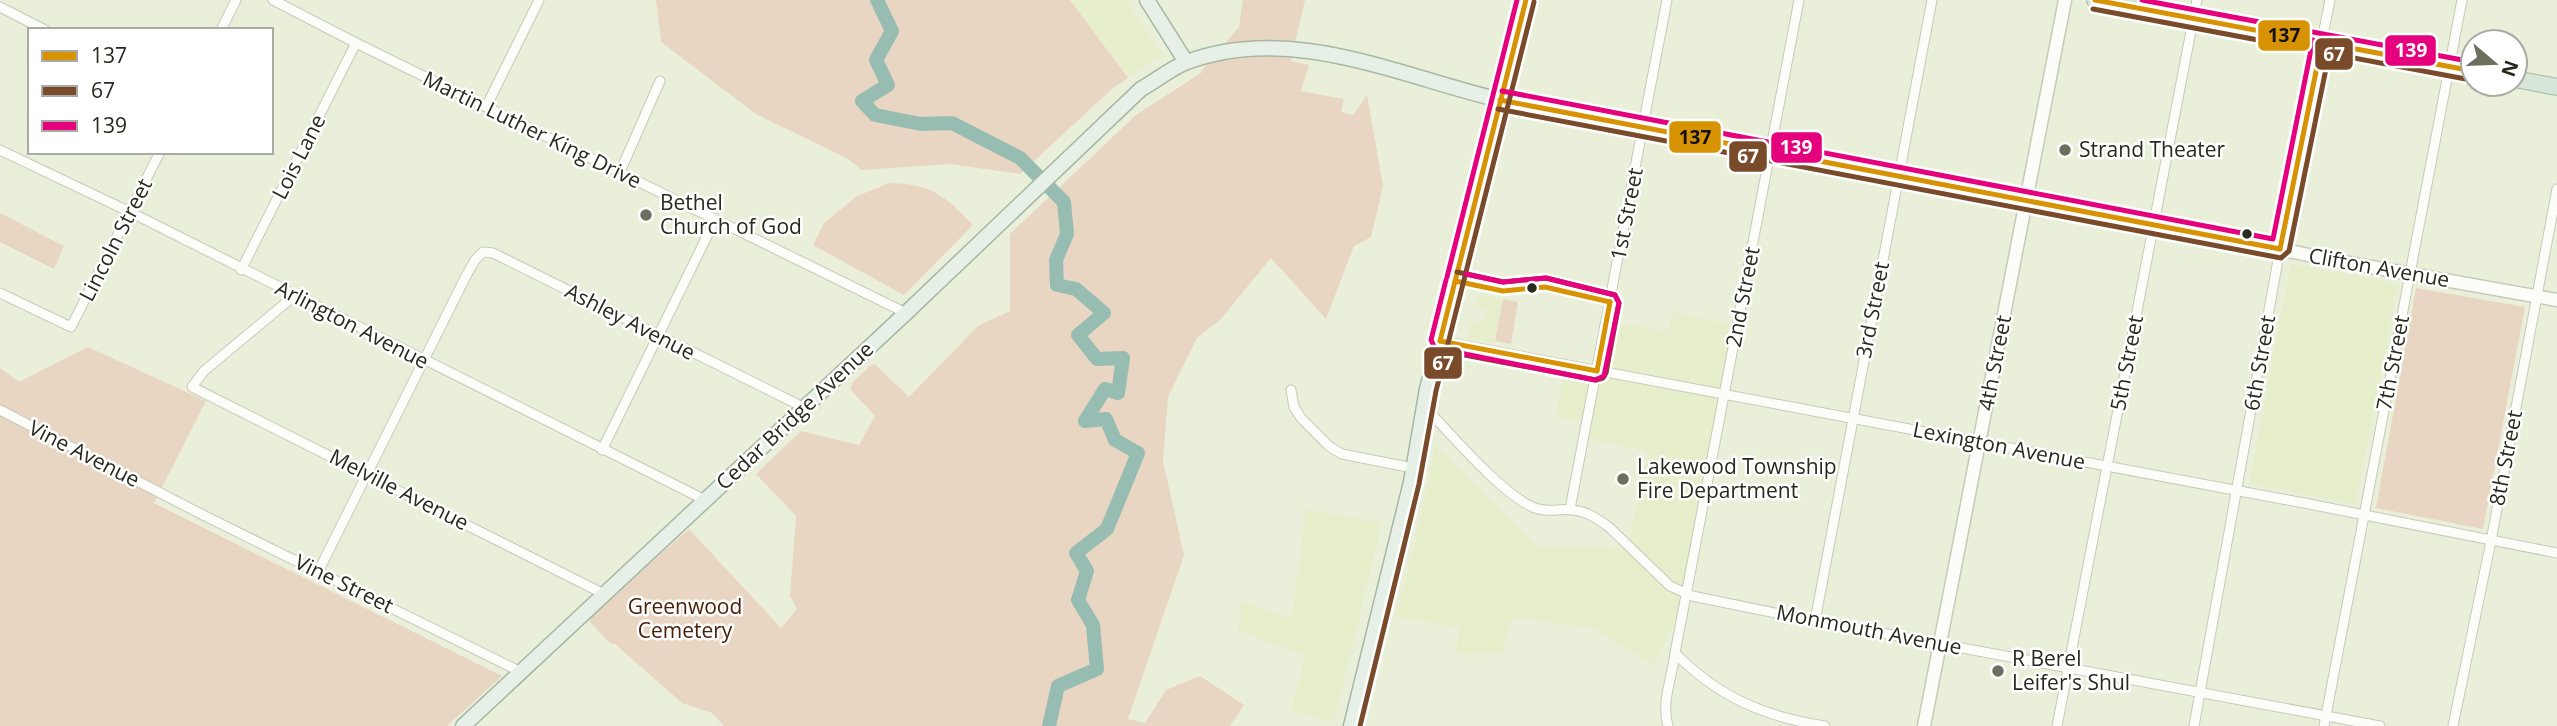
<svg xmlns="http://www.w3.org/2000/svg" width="2557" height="726" font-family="'Open Sans',sans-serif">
  <rect width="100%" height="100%" fill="#eaefda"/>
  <g fill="#e6eecc">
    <path d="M1070,0H1126L1161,55L1128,78Z"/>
    <path d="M2291,264L2398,284L2356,504L2249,483Z"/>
    <path d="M1477,294L1503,299L1494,344L1467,339L1471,322L1482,324L1487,309L1475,306Z"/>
    <path d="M1672,312L1740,327L1687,598L1654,665L1591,627L1512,618L1501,654H1456L1460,627L1396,617L1420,521L1435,445L1536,546L1628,548L1648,451L1582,437L1585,421L1555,417L1565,367L1594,371L1603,320L1668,332Z"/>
    <path d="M1306,509L1382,523L1334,722L1291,711L1305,655L1238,631L1241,602L1292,618Z"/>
  </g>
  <g fill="#e9d6c2">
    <path d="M656,0H1070L1128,78L1113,88L1020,174L950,164L862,170L848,159L756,114L661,42Z"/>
    <path d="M1243,0H1305L1291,61L1309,65L1301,91L1344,99L1341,112L1353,115L1367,95L1383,186L1371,237L1354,246L1326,319L1271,258L1220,320L1197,338L1168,397L1163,461L1184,555L1128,719L1145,723L1166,690L1200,676L1244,705L1230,726H724L712,713L682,703L615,644H611L587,619L689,529L781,628L797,609L790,596L796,516L756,474L801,431L859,445L875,416L850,389L853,382L871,365L875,364L909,397L978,326L1010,311V234L1136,115L1201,73L1202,70L1239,27Z"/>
    <path d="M890,183C932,184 945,196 973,225L904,295L813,245L824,223L857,196Z"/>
    <path d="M0,213L64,246L54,269L0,242Z"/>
    <path d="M2416,288L2525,307L2483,529L2376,508Z"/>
    <path d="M1503,299L1518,302L1511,344L1495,341Z"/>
    <path d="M88,347L206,401L154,503L502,676L447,726H0V368L19,382Z"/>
  </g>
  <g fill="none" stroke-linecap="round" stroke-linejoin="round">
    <path stroke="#97bdb3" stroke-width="14" d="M877,0L892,31L876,60L888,85L862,101L875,115L921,124L952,123L1020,158L1064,202L1067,234L1056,260L1057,285L1076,289L1104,313L1078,335L1097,359L1123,358L1118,393L1105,389L1085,421L1106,419L1115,440L1138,453L1107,529L1076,553L1087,571L1078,600L1093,625L1097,669L1058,686L1049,726"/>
    <g stroke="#c6cab9" stroke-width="11">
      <g id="street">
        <path d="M273,0L356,43L906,313"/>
        <path d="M1799,0L1675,653C1718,697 1765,717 1825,726"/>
        <path d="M0,7L45,30"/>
        <path d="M221,30L236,0"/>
        <path d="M486,107L539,0"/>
        <path d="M0,150L130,212L705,500"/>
        <path d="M620,172L660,81"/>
        <path d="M241,270L356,43"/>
        <path d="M0,293L71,327L160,152"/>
        <path d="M294,296L204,371L192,387L604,594"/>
        <path d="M1440,341L2309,504L2557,553"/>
        <path d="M1291,390L1294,407L1301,418L1330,447L1342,454L1413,468"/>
        <path d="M1424,406C1449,432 1503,496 1535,508C1548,513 1559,508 1572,510C1587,511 1598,519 1610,528L1670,586L1692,596L1785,615L2380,726"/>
        <path d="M0,410L203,515L521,672"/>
        <path d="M602,450L715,220"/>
        <path d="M1570,509L1667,0"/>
        <path d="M318,572L466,276L475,260L483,252L493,253L803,407"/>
        <path d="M1815,621L1932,0"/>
        <path d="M1668,726C1661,702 1672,678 1675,653"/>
        <path d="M2057,726L2197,0"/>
        <path d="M2194,726L2280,249L2330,0"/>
        <path d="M2324,726L2462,0"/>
        <path d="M2453,726L2491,541L2557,189"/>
      </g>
    </g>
    <g stroke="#c6cab9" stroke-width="15">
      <g id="secondary">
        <path d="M1500,100L2212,235L2338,261L2557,300"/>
        <path d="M1924,726L2065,0"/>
      </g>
    </g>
    <g stroke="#a6b8a4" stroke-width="17">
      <g id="primary">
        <path d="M1147,0L1186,62"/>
        <path d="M463,726L906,313L1141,89C1156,81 1171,68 1187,62C1291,23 1399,76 1500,100"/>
        <path d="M1351,726L1411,482L1427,389L1526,0"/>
      </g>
    </g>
    <g stroke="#a6b8a4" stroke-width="18">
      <g id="highway">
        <path d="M2095,0L2473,71"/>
        <path d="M2515,79L2557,87"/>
      </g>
    </g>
    <use href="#street" stroke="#fcfdf9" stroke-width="9"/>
    <use href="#secondary" stroke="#fcfdf9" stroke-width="12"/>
    <use href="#primary" stroke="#e7f0e7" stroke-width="14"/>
    <use href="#highway" stroke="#d8e6da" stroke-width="16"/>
    <g stroke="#fff" stroke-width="10">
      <g id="bus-1">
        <path d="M2095,0L2473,71"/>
        <path d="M1500,100L2280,249"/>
        <path d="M2280,249L2322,42"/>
        <path d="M1455,281L1503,291L1545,287L1610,302"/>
        <path d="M1440,341L1526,0"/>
        <path d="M1440,341L1597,371"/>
        <path d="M1597,371L1610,302"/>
      </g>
    </g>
    <g stroke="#fff" stroke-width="10">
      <g id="bus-2">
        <path d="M2093,9L2471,80"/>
        <path d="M1498,109L2281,258L2289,251L2331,44"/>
        <path d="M1438,350L1596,380L1603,378L1606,373L1619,303L1615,295L1546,278L1503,282L1457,272"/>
        <path d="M1360,726L1419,484L1436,391L1534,2"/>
      </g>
    </g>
    <g stroke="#fff" stroke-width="10">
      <g id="bus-3">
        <path d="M2142,0L2473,62"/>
        <path d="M1502,91L2273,239L2313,40"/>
        <path d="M1447,277L1517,0"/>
        <path d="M1446,280L1431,340L1435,348L1595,380L1604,376L1619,303L1615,295L1546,278L1503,282L1466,274"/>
      </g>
    </g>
    <use href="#bus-1" stroke="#d89304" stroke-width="5"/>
    <use href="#bus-2" stroke="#7a4b2a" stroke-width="5"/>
    <use href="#bus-3" stroke="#e5007d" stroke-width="5"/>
  </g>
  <g fill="#6b6f5e" stroke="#fff" stroke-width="2.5">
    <circle cx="2065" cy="150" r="7"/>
    <circle cx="646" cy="215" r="7"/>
    <circle cx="1623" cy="479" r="7"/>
    <circle cx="1998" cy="671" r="7"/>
  </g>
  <g fill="#272a1c" stroke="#fff" stroke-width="2.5">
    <circle cx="2247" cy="234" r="6"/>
    <circle cx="1532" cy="288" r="6"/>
  </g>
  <g text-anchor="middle" stroke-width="5" stroke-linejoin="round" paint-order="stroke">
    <g font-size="21" fill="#272a1c" stroke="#fff">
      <text transform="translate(532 130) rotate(26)" y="7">Martin Luther King Drive</text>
      <text transform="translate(299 157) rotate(-63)" y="7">Lois Lane</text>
      <text transform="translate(1627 214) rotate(-79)" y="7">1st Street</text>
      <text transform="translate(116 240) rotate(-63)" y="7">Lincoln Street</text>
      <text transform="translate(2379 268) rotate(10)" y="7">Clifton Avenue</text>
      <text transform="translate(1743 297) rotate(-79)" y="7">2nd Street</text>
      <text transform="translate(1873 310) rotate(-79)" y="7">3rd Street</text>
      <text transform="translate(630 322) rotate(27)" y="7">Ashley Avenue</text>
      <text transform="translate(352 325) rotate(27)" y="7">Arlington Avenue</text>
      <text transform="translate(1995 363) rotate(-79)" y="7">4th Street</text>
      <text transform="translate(2127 363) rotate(-79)" y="7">5th Street</text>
      <text transform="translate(2260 363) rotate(-80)" y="7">6th Street</text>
      <text transform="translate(2393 363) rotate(-79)" y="7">7th Street</text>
      <text transform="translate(795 416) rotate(-43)" y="7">Cedar Bridge Avenue</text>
      <text transform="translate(1999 446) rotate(11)" y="7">Lexington Avenue</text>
      <text transform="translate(84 454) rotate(27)" y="7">Vine Avenue</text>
      <text transform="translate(2506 458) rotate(-79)" y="7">8th Street</text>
      <text transform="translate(399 490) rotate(27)" y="7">Melville Avenue</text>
      <text transform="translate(344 584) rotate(26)" y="7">Vine Street</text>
      <text transform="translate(1869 630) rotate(11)" y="7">Monmouth Avenue</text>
    </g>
    <g font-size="21" fill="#272a1c" stroke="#fff" text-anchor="start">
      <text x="2079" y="157">Strand Theater</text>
      <text x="660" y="210">Bethel<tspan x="660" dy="24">Church of God</tspan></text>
      <text x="1637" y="474">Lakewood Township<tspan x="1637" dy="24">Fire Department</tspan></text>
      <text x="2012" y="666">R Berel<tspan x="2012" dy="24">Leifer's Shul</tspan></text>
    </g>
    <g font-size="21" fill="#482108" stroke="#fff">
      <text x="685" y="614">Greenwood<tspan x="685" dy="24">Cemetery</tspan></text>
    </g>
  </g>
  <g stroke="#fff" stroke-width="2.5">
    <rect x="2257" y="19" width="54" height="33" rx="7" fill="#d89304"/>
    <rect x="2384" y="34" width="53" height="33" rx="7" fill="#e5007d"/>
    <rect x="2314" y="37" width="40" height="34" rx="7" fill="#7a4b2a"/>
    <rect x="1668" y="120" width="54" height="34" rx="7" fill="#d89304"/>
    <rect x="1770" y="131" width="53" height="33" rx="7" fill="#e5007d"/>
    <rect x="1728" y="140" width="40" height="33" rx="7" fill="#7a4b2a"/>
    <rect x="1423" y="346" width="40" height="34" rx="7" fill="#7a4b2a"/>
  </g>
  <g font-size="19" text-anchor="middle" font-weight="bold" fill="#fff">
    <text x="2411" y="57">139</text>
    <text x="2334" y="61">67</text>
    <text x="1796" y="154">139</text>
    <text x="1748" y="163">67</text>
    <text x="1443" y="370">67</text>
  </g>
  <g font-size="19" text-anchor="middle" font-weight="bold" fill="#111">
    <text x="2284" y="42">137</text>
    <text x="1695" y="144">137</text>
  </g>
  <rect x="28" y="28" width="245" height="126" fill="#ffffff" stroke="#a9aaa4" stroke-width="2"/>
  <rect x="42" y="51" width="35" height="10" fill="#d89304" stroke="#a9aaa4" stroke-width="2"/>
  <text x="91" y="63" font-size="21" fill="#272a1c">137</text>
  <rect x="42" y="86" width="35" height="10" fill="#7a4b2a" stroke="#a9aaa4" stroke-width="2"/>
  <text x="91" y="98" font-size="21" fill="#272a1c">67</text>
  <rect x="42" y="121" width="35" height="10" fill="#e5007d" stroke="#a9aaa4" stroke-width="2"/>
  <text x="91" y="133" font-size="21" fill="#272a1c">139</text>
  <g transform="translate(2494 63) rotate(109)"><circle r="33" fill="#ffffff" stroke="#a9aaa4" stroke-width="2"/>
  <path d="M0-5L12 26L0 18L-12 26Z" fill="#6b6f5e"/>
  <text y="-10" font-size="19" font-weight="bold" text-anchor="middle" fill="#272a1c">N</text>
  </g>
</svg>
